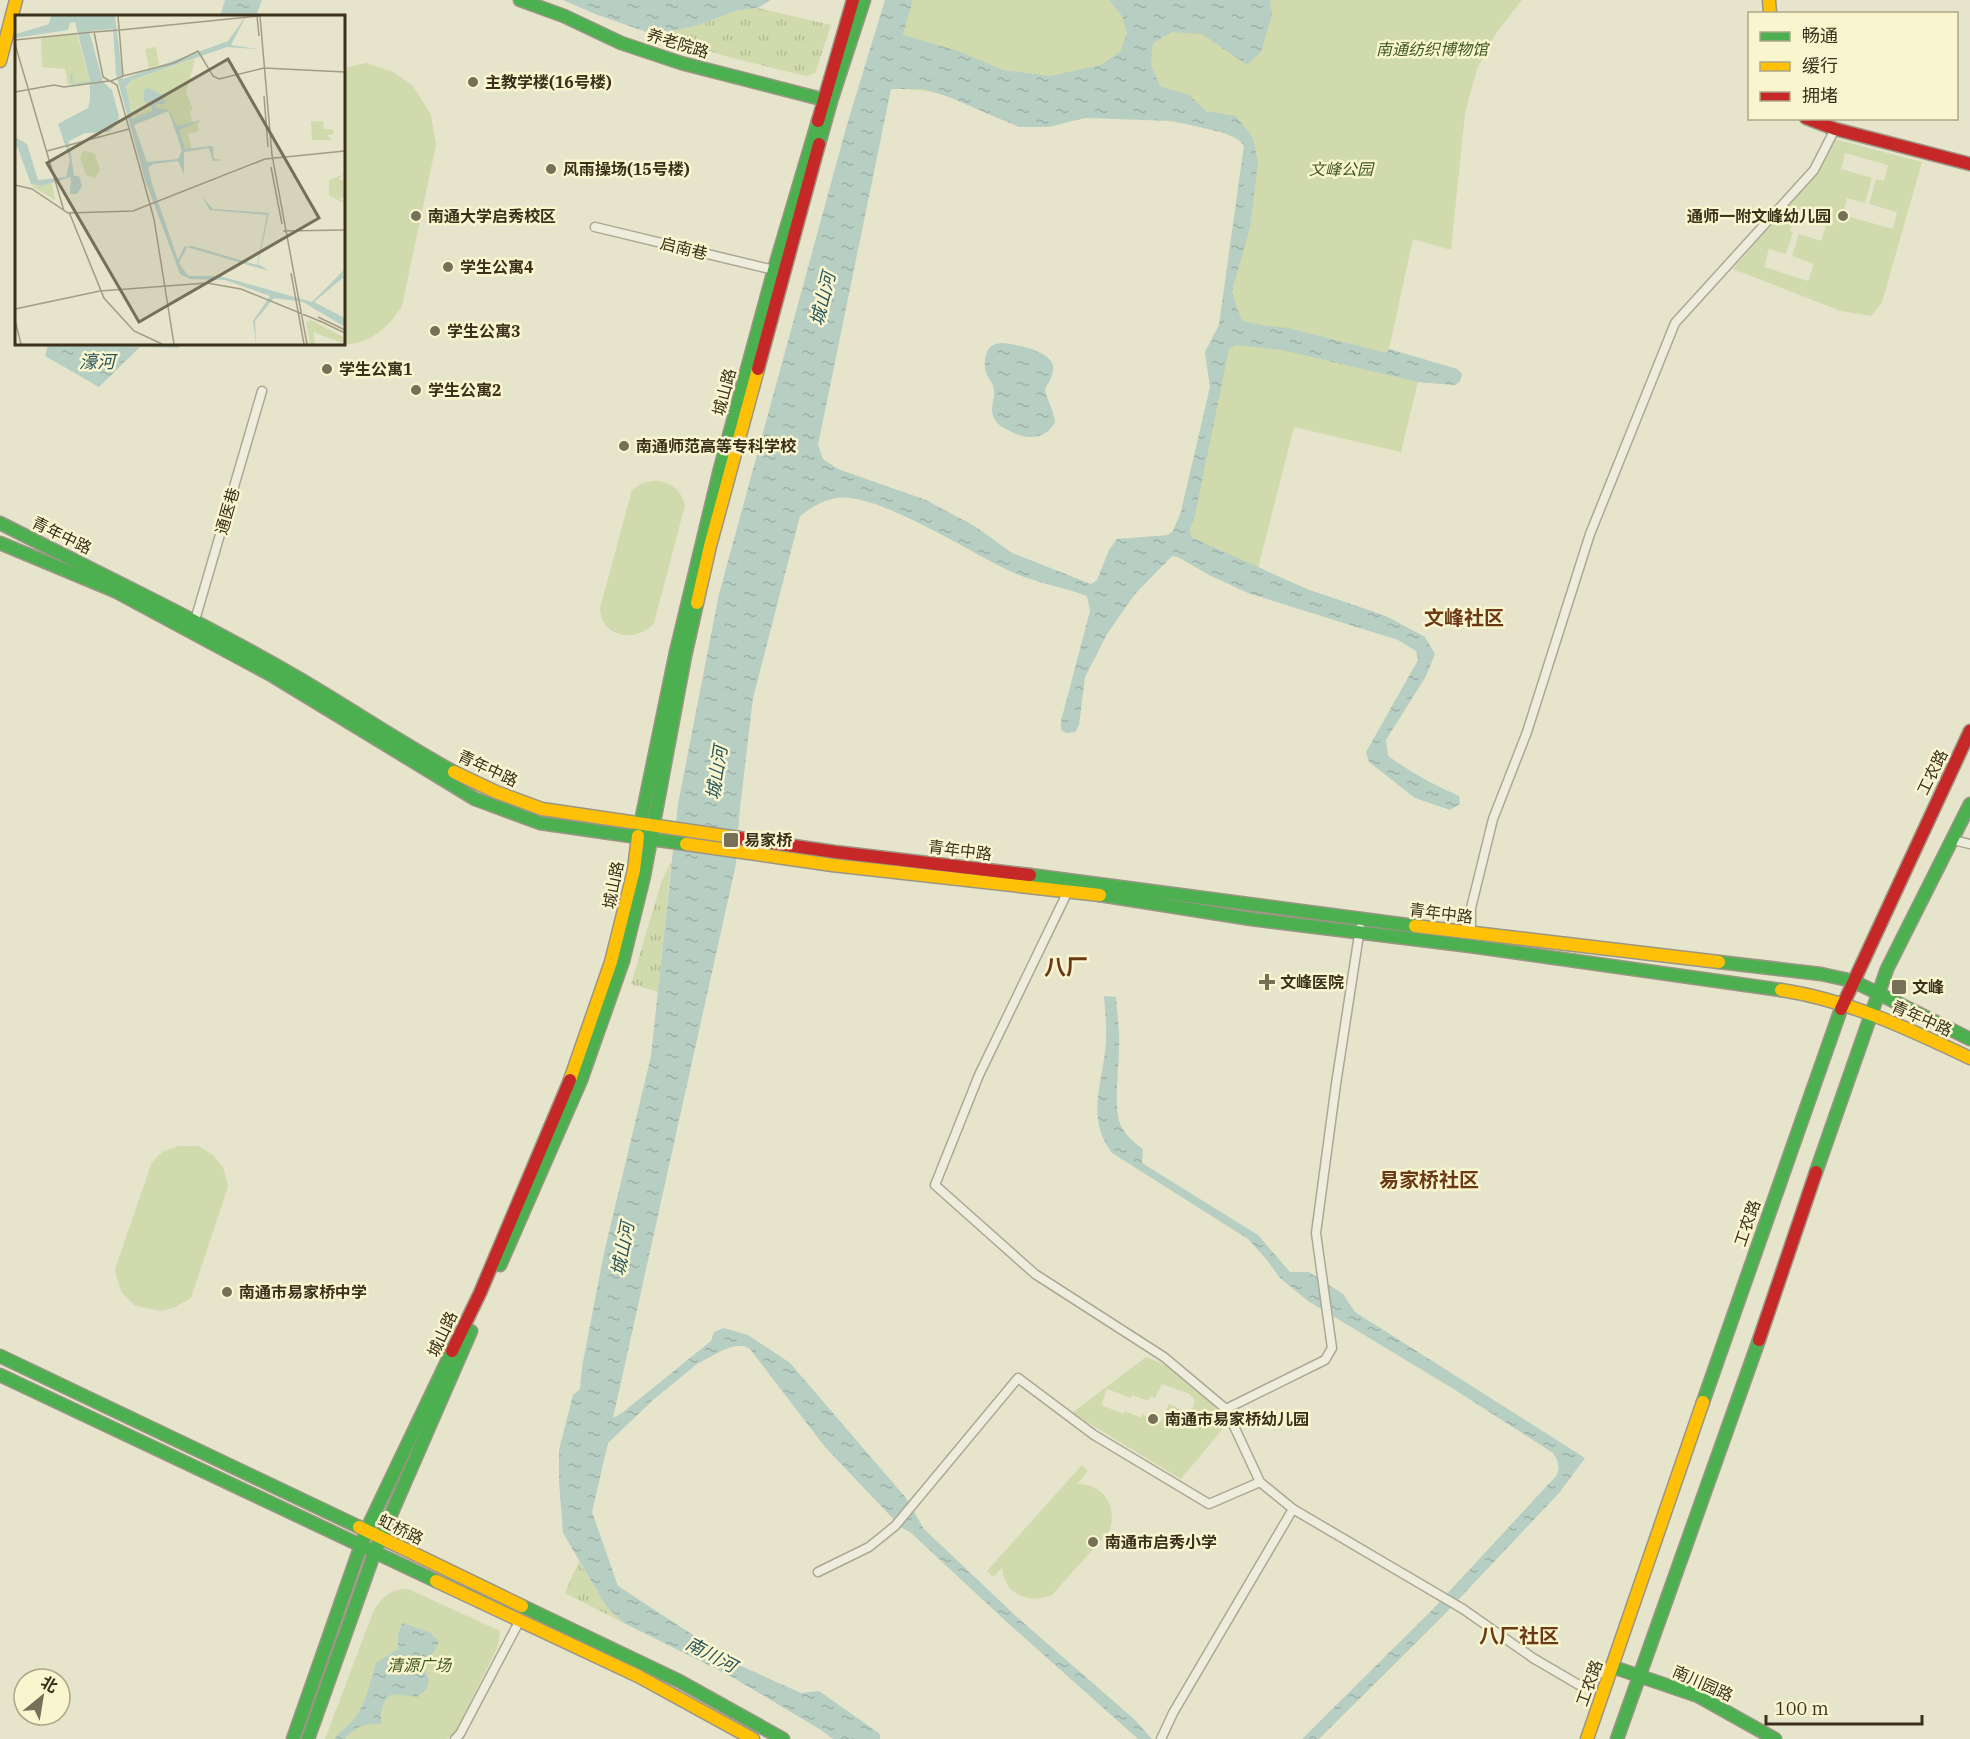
<svg xmlns="http://www.w3.org/2000/svg" width="1970" height="1739" font-family="'IBM Plex Serif','Noto Sans SC',serif">
  <defs>
    <pattern id="grass-tufts" width="24" height="20" patternUnits="userSpaceOnUse" patternTransform="scale(1.5)"><rect width="24" height="20" fill="#d0daac"/><path d="M3 7l-1-3M5 7V3M7 7l1-3M15 17l-1-3M17 17v-4M19 17l1-3" fill="none" stroke="#b4bc93"/></pattern>
    <pattern id="water-ripples" width="26" height="14" patternUnits="userSpaceOnUse" patternTransform="scale(1.5)"><rect width="26" height="14" fill="#b7cec3"/><path d="M2 4q2-2 4 0t4 0M15 11q2-2 4 0t4 0" fill="none" stroke="#9eb1a7"/></pattern>
  </defs>
  <rect width="100%" height="100%" fill="#e6e4cb"/>
  <g fill="url(#grass-tufts)">
    <path d="M758,8L831,25L815,73L806,76L729,57L655,35L699,25L738,10Z"/>
    <path d="M671,862L658,992L631,984L661,883Z"/>
    <path d="M579,1561L606,1606L624,1623L565,1593Z"/>
  </g>
  <g fill="#d0daac" fill-rule="evenodd">
    <path d="M913,0H1522L1496,33L1477,69L1465,113L1451,250L1413,239L1389,349L1457,369L1462,374L1460,381L1455,385L1418,382L1401,452L1294,427L1258,568L1192,537L1173,531L1181,512L1210,387L1205,352L1219,325L1244,146C1229,122 1113,114 1085,118C1071,119 1058,127 1045,127C1006,128 984,110 950,97C930,90 912,89 891,89L903,35Z"/>
    <path d="M366,63L393,72L413,86L431,115L436,145L402,306C385,332 366,347 333,344H344V68Z"/>
    <path d="M1834,139L1922,162L1882,302L1871,316L1841,311L1733,269L1824,162ZM1845,153L1888,165L1884,181L1876,179L1869,204L1897,212L1893,229L1843,215L1847,198L1865,203L1872,178L1841,169ZM1795,216L1826,226L1821,241L1799,234L1792,256L1814,264L1808,281L1764,267L1769,249L1786,254L1793,232L1790,231Z"/>
    <path d="M653,481C671,481 680,489 685,505L654,623C635,644 601,637 600,608L632,490L643,483Z"/>
    <path d="M179,1146H198L213,1155L223,1167L228,1187L191,1298L175,1307L162,1311L146,1308L134,1305L122,1293L118,1282L115,1269L152,1162L162,1152Z"/>
    <path d="M1146,1357L1165,1365L1219,1409L1225,1426L1181,1479L1072,1413ZM1162,1384L1190,1394L1195,1401C1192,1418 1179,1408 1169,1404L1161,1422L1142,1414L1141,1418L1125,1411L1124,1414L1101,1405L1107,1389L1131,1398L1132,1395L1148,1401L1150,1396L1155,1398Z"/>
    <path d="M1082,1465L1088,1471L1077,1484C1104,1484 1117,1506 1110,1530L1052,1595C1029,1604 1004,1595 1002,1568L993,1577L987,1571Z"/>
    <path d="M402,1589H408L500,1631L498,1646L456,1731L447,1739H325L374,1610C382,1598 387,1592 402,1589Z"/>
  </g>
  <g fill="url(#water-ripples)" fill-rule="evenodd">
    <path d="M225,0H262L256,16H220Z"/>
    <path d="M563,0H771L758,8L738,10L699,25L655,35L595,14Z"/>
    <path d="M885,0H913L903,35L958,51L1003,70L1050,76L1101,65L1120,52L1127,33L1122,16L1109,0H1270L1272,14L1261,52L1247,65L1202,34L1172,32L1153,43L1151,65L1160,86L1189,95L1206,111L1236,116L1253,138L1258,162L1250,228L1232,291L1237,309L1243,321L1266,326L1288,328L1387,353L1389,349L1457,369L1462,374L1460,381L1455,385L1418,382L1282,350L1236,345L1229,349L1195,515L1190,529L1191,537L1307,589L1386,616L1425,637L1435,654L1426,676L1386,740L1388,756C1410,772 1434,785 1459,796L1460,804L1450,810L1415,798L1369,762L1366,752L1418,660L1416,651L1398,640L1248,593L1209,575L1178,557L1172,556L1135,594L1107,634L1085,677L1079,725L1075,732L1066,733L1061,730V721L1090,611L1087,596C1063,587 1036,583 1012,572C972,554 878,492 837,498C823,500 810,508 800,516L753,698L739,817L736,864L613,1418L622,1413L711,1341L714,1332L724,1328L748,1335L790,1363L906,1498L924,1529L1018,1618L1134,1719L1152,1739H1138L1010,1625L910,1532L902,1528L825,1447L750,1349L744,1346H735L723,1350L697,1364L653,1400L608,1443L592,1512L618,1586L739,1665L801,1693L819,1691L880,1734V1739H833L821,1730L732,1677L624,1623L606,1606L563,1533L559,1481V1450L573,1395L580,1389L582,1367L604,1253L651,1056L678,804L719,594L846,128ZM891,89H924L949,97L1019,127H1048L1085,118L1173,121L1225,133L1240,140L1244,146L1219,325L1205,352L1210,387L1181,512L1173,531L1168,535L1117,539L1109,550L1097,580L1091,584L1012,553L976,527L926,500L838,469L823,459L818,445Z"/>
    <path d="M1002,343C1015,344 1051,351 1053,366C1054,375 1049,382 1045,389C1047,401 1054,410 1055,422C1045,441 1025,440 1008,430C1002,427 997,424 994,418C989,408 995,401 994,391C994,384 990,381 987,375C983,367 984,349 993,345C994,344 1001,343 1002,343Z"/>
    <path d="M48,344H180L179,348L140,347L99,387L45,356Z"/>
    <path d="M1104,996L1116,997C1117,1014 1120,1031 1119,1048C1119,1067 1113,1109 1121,1126C1125,1134 1136,1145 1143,1149L1142,1163L1258,1235L1290,1272H1309L1343,1294L1355,1312L1585,1458L1560,1492L1442,1617L1319,1739H1302L1432,1610L1556,1476C1561,1468 1558,1460 1553,1453L1452,1388L1308,1301L1280,1278L1267,1260L1248,1239L1112,1153C1085,1117 1103,1083 1106,1043C1107,1028 1105,1011 1104,996Z"/>
    <path d="M402,1623L429,1632L439,1641C435,1653 426,1658 424,1670L429,1679L427,1689L417,1697L392,1694C382,1702 380,1711 381,1724C365,1724 355,1726 345,1739H335C340,1730 348,1726 355,1718C366,1702 371,1681 376,1663L398,1649V1635Z"/>
  </g>
  <g fill="none" stroke-linecap="round" stroke-linejoin="round">
    <g stroke="#aba894" stroke-width="11">
      <g id="street">
        <path d="M595,227L774,270"/>
        <path d="M193,627L262,391"/>
        <path d="M1953,840L1970,844"/>
        <path d="M1069,889L979,1075L935,1185L1035,1274L1164,1357L1226,1409L1260,1482L1293,1509L1463,1609L1533,1658L1579,1685L1612,1667"/>
        <path d="M1471,933V908L1493,819L1527,732L1590,534L1675,323L1814,170L1835,129"/>
        <path d="M1226,1409L1325,1360L1332,1348L1316,1233L1336,1084L1360,928"/>
        <path d="M818,1572L869,1547L895,1526L1018,1378L1094,1435L1209,1504L1260,1482"/>
        <path d="M455,1739L460,1734L520,1620"/>
        <path d="M1161,1739L1173,1713L1293,1509"/>
      </g>
    </g>
    <g stroke="#9b9684" stroke-width="15">
      <g id="fast">
        <path d="M520,0L564,16L621,43L681,63L829,101"/>
        <path d="M819,144L831,101L864,0"/>
        <path d="M0,523C100,574 202,622 298,678C351,709 401,743 454,772"/>
        <path d="M0,543L115,591L273,676L475,799L540,823L686,844"/>
        <path d="M638,836L676,652L720,469L774,270L818,121"/>
        <path d="M1030,875L1415,926"/>
        <path d="M1100,895L1251,919L1470,946L1781,990"/>
        <path d="M1719,962L1821,974L1853,981L1970,1039"/>
        <path d="M1816,1172L1887,969L1970,804"/>
        <path d="M500,1265L581,1080L623,961L644,876L685,656L697,603"/>
        <path d="M0,1356L359,1527"/>
        <path d="M0,1375L436,1581"/>
        <path d="M1703,1402L1841,1009"/>
        <path d="M522,1606L679,1681L783,1739"/>
        <path d="M1613,1667L1698,1696L1775,1739"/>
        <path d="M293,1739L366,1531L452,1351"/>
        <path d="M308,1739L375,1551L471,1331"/>
        <path d="M1617,1739L1759,1340"/>
      </g>
    </g>
    <g stroke="#9b9684" stroke-width="15">
      <g id="slow">
        <path d="M1769,0L1770,14"/>
        <path d="M0,61L16,0"/>
        <path d="M697,603L710,546L758,369"/>
        <path d="M454,772L496,792L542,809L739,838"/>
        <path d="M686,844L832,865L1100,895"/>
        <path d="M1415,926L1719,962"/>
        <path d="M1781,990C1848,1000 1909,1029 1970,1058"/>
        <path d="M570,1080L611,962L634,870L638,836"/>
        <path d="M359,1527L522,1606"/>
        <path d="M436,1581L638,1676L753,1739"/>
        <path d="M1587,1739L1703,1402"/>
      </g>
    </g>
    <g stroke="#9b9684" stroke-width="15">
      <g id="jam">
        <path d="M1806,118L1835,129L1970,164"/>
        <path d="M818,121L853,0"/>
        <path d="M758,369L819,144"/>
        <path d="M739,838L835,852L1030,875"/>
        <path d="M1841,1009L1970,731"/>
        <path d="M1759,1340L1816,1172"/>
        <path d="M452,1351L480,1293L570,1080"/>
      </g>
    </g>
    <use href="#street" stroke="#eeecdd" stroke-width="8"/>
    <use href="#fast" stroke="#4caf50" stroke-width="12"/>
    <use href="#slow" stroke="#ffc107" stroke-width="12"/>
    <use href="#jam" stroke="#c62828" stroke-width="12"/>
  </g>
  <g fill="#777059" stroke="#f9f5cf" stroke-width="2">
    <circle cx="473" cy="82" r="6"/>
    <circle cx="551" cy="169" r="6"/>
    <circle cx="416" cy="216" r="6"/>
    <circle cx="1843" cy="216" r="6"/>
    <circle cx="448" cy="267" r="6"/>
    <circle cx="435" cy="331" r="6"/>
    <circle cx="327" cy="369" r="6"/>
    <circle cx="416" cy="390" r="6"/>
    <circle cx="624" cy="446" r="6"/>
    <rect x="723" y="832" width="16" height="16" rx="3"/>
    <path d="M1264 973h6v6h6v6h-6v6h-6v-6h-6v-6h6z"/>
    <rect x="1891" y="979" width="16" height="16" rx="3"/>
    <circle cx="227" cy="1292" r="6"/>
    <circle cx="1153" cy="1419" r="6"/>
    <circle cx="1093" cy="1542" r="6"/>
  </g>
  <g text-anchor="middle" stroke-width="5" stroke-linejoin="round" paint-order="stroke">
    <g font-size="16" fill="#3b311b" stroke="#f9f5cf">
      <text transform="translate(678 43) rotate(17)" y="6">养老院路</text>
      <text transform="translate(684 248) rotate(14)" y="6">启南巷</text>
      <text transform="translate(724 392) rotate(-75)" y="6">城山路</text>
      <text transform="translate(227 511) rotate(-74)" y="6">通医巷</text>
      <text transform="translate(62 535) rotate(26)" y="6">青年中路</text>
      <text transform="translate(488 768) rotate(25)" y="6">青年中路</text>
      <text transform="translate(1932 772) rotate(-64)" y="6">工农路</text>
      <text transform="translate(960 850) rotate(7)" y="6">青年中路</text>
      <text transform="translate(613 885) rotate(-79)" y="6">城山路</text>
      <text transform="translate(1441 913) rotate(7)" y="6">青年中路</text>
      <text transform="translate(1922 1018) rotate(24)" y="6">青年中路</text>
      <text transform="translate(1747 1223) rotate(-71)" y="6">工农路</text>
      <text transform="translate(442 1334) rotate(-65)" y="6">城山路</text>
      <text transform="translate(401 1529) rotate(26)" y="6">虹桥路</text>
      <text transform="translate(1589 1683) rotate(-70)" y="6">工农路</text>
      <text transform="translate(1703 1683) rotate(24)" y="6">南川园路</text>
    </g>
    <g font-size="16" font-style="italic" fill="#405920" stroke="#f9f5cf">
      <text x="1432" y="55">南通纺织博物馆</text>
      <text x="1341" y="175">文峰公园</text>
      <text x="419" y="1671">清源广场</text>
    </g>
    <g font-size="16" font-weight="bold" fill="#3b311b" stroke="#f9f5cf" text-anchor="start">
      <text x="485" y="88">主教学楼(16号楼)</text>
      <text x="563" y="175">风雨操场(15号楼)</text>
      <text x="428" y="222">南通大学启秀校区</text>
      <text x="1831" y="222" text-anchor="end">通师一附文峰幼儿园</text>
      <text x="460" y="273">学生公寓4</text>
      <text x="447" y="337">学生公寓3</text>
      <text x="339" y="375">学生公寓1</text>
      <text x="428" y="396">学生公寓2</text>
      <text x="636" y="452">南通师范高等专科学校</text>
      <text x="744" y="846">易家桥</text>
      <text x="1280" y="988">文峰医院</text>
      <text x="1912" y="993">文峰</text>
      <text x="239" y="1298">南通市易家桥中学</text>
      <text x="1165" y="1425">南通市易家桥幼儿园</text>
      <text x="1105" y="1548">南通市启秀小学</text>
    </g>
    <g font-size="18" font-style="italic" fill="#29565c" stroke="#f9f5cf">
      <text transform="translate(823 299) rotate(-76)" y="6">城山河</text>
      <text x="97" y="368">濠河</text>
      <text transform="translate(717 773) rotate(-81)" y="6">城山河</text>
      <text transform="translate(623 1249) rotate(-79)" y="6">城山河</text>
      <text transform="translate(711 1655) rotate(28)" y="6">南川河</text>
    </g>
    <g font-size="20" font-weight="bold" fill="#6c3916" stroke="#f9f5cf">
      <text x="1464" y="625">文峰社区</text>
      <text x="1429" y="1187">易家桥社区</text>
      <text x="1519" y="1643">八厂社区</text>
    </g>
    <g font-size="22" font-weight="bold" fill="#6c3916" stroke="#f9f5cf">
      <text x="1066" y="975">八厂</text>
    </g>
  </g>
  <g transform="translate(15 15)">
    <rect width="330" height="330" fill="#e6e4cb"/>
    <path d="M308,106L309,114H318L319,119L312,120L316,125H297L296,107ZM37,168L40,185L15,170L25,171ZM296,305L330,323V329L298,317L300,329H295L291,307Z" fill="#d0daac"/>
    <path d="M62,19L75,67L53,70L50,54L27,52L26,22ZM141,32L144,50L134,53L130,34ZM180,44L171,77L178,95L174,96L178,107L186,106L182,109L184,116L173,119L177,134L168,135L153,96L119,109L110,75L117,65ZM69,135L80,139L85,155L80,163L71,160L65,143ZM330,159L323,164L330,165V183H322L330,186L328,188L314,180V165Z" fill="#d0daac"/>
    <path d="M36,1H100L108,64L213,26L231,1L216,30L242,34L212,32L117,65L111,72L117,104L137,96V92L129,86V74L134,73L148,80L150,89H141V93L154,95L162,111L186,105L164,115L170,134L196,131L198,132L199,144L208,145L198,146L194,133L169,137V159L163,146L138,149L133,153L138,172L163,245L169,232L177,231L242,250L252,200L195,195L186,181L198,194L254,198L243,249L254,256L172,232L164,248L173,261H205L297,287L330,254L327,261H330L299,287L330,303V312L288,287L259,283L240,306L241,329L238,306L255,281L210,265L175,264L165,259L130,165L101,59L98,14L74,16L88,67L97,75L104,101L102,109L94,117L70,118L54,126L59,161H64L67,171L62,179H55L56,162L26,171L16,169L2,131L0,136V122L12,129L23,165L51,162L55,145L43,109L73,93L75,84V68L57,70L55,62L57,57L58,69L75,66L60,7L55,8L53,15L0,23L33,10ZM154,96L167,136L163,144L132,147L119,110Z" fill="#b7cec3" fill-rule="evenodd"/>
    <path fill="none" stroke="#b7cec3" stroke-width="3" d="M0,21L66,1"/>
    <path fill="none" stroke="#a29c85" stroke-width="1.5" d="M242,1L244,21M245,1L257,140L292,329M105,15L244,1M105,15L79,17L88,62L102,70L139,204L159,329M0,25L78,17M0,29L49,196M108,61L159,48L183,36L198,61L204,64L249,53L330,57M96,66L108,61L103,1M0,77L39,70L49,72L94,66M249,81L253,132M32,136L114,114M256,152L267,209M0,170L17,174L53,198L118,196L250,144L330,136M54,197L89,283L119,316L147,329M268,216L330,215M276,258L289,329M0,294L85,276L192,268L226,274L307,307M303,302L330,315M0,305L6,329M305,306L330,318"/>
    <path fill="#777059" fill-opacity="0.15" stroke="#777059" stroke-width="3" d="M213,44L304,203L124,307L32,148Z"/>
    <rect width="330" height="330" fill="none" stroke="#3b311b" stroke-width="3"/>
  </g>
  <rect x="1748" y="12" width="210" height="108" fill="#f9f5cf" stroke="#ada787" stroke-width="1.5"/>
  <rect x="1760" y="32" width="30" height="9" fill="#4caf50" stroke="#ada787" stroke-width="1.5"/>
  <text x="1802" y="42" font-size="18" fill="#3b311b">畅通</text>
  <rect x="1760" y="62" width="30" height="9" fill="#ffc107" stroke="#ada787" stroke-width="1.5"/>
  <text x="1802" y="72" font-size="18" fill="#3b311b">缓行</text>
  <rect x="1760" y="92" width="30" height="9" fill="#c62828" stroke="#ada787" stroke-width="1.5"/>
  <text x="1802" y="102" font-size="18" fill="#3b311b">拥堵</text>
  <g transform="translate(42 1697) rotate(30)"><circle r="28" fill="#f9f5cf" stroke="#ada787" stroke-width="1.5"/>
  <path d="M0-4.5L10 22L0 15L-10 22Z" fill="#777059"/>
  <text y="-9" font-size="16" font-weight="bold" text-anchor="middle" fill="#3b311b">北</text>
  </g>
  <path d="M1766 1715v9h156v-9" fill="none" stroke="#3b311b" stroke-width="3"/>
  <text x="1775" y="1715" font-size="18" fill="#3b311b" stroke="#f9f5cf" stroke-width="4.5" paint-order="stroke">100 m</text>
</svg>
